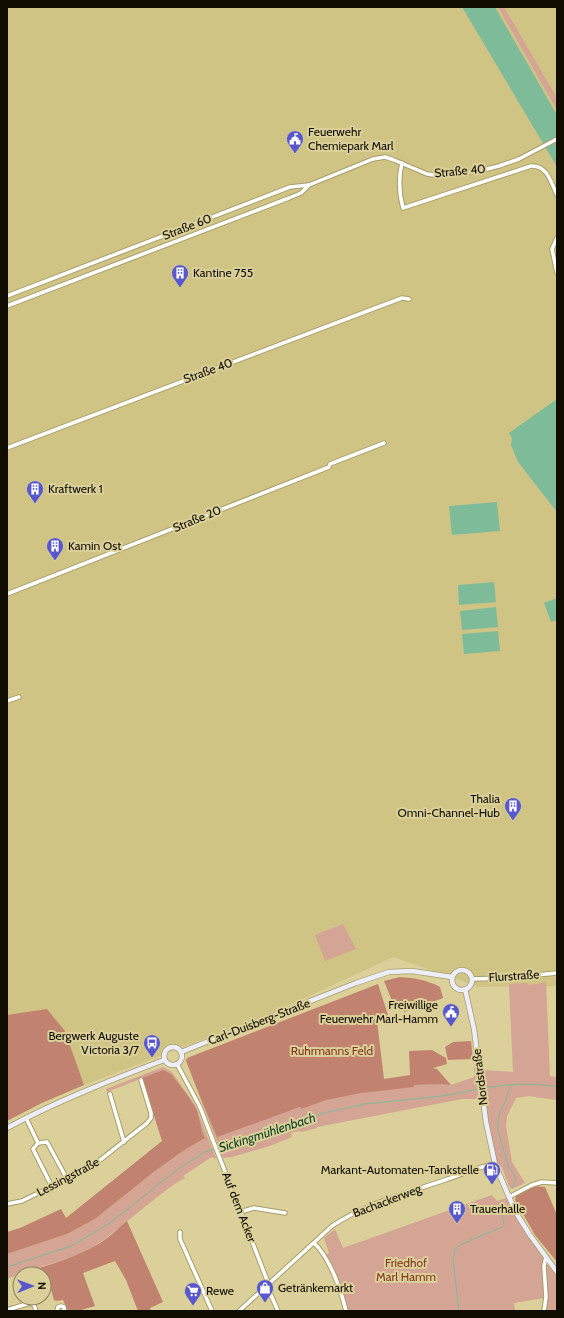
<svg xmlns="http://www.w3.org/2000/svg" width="564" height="1318" font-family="Cabin,sans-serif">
  <rect width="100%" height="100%" fill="#dbd099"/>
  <path fill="#d0c485" d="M7,7H557V986L479,987L393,957L277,1011L84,1085L65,1031L47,1010L7,1015Z"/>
  <g fill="#d4a494">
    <path d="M498,7H504L557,98V110Z"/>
    <path d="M343,924L356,949L325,961L315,935Z"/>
    <path d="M546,982L550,1076L557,1077V1100L528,1096L516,1098L507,1116L506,1126L512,1162L525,1183L512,1189L509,1186L502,1167L499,1166L495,1155L488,1119L483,1079H482L481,1072L482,1067L483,1070L513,1072L509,984L527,983L529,985L537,984Z"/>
    <path d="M474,1062L479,1099H462L317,1127V1128L301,1132L300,1131L291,1133L292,1137L270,1146L232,1157L223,1158L202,1102L217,1136L300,1107L301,1109C331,1094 380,1089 413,1087L414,1085L436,1083L440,1085H451L474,1077Z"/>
    <path d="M163,1067L172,1072L195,1105L216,1158L214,1159L213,1157L210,1158L183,1176L185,1178L176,1183L161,1194L106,1238L93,1247L78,1255L20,1274L9,1278L7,1281V1254L67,1234L95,1219L155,1171L186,1149L205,1138L202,1131L163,1070L107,1092L106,1089Z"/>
    <path d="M492,1195L497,1201L506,1198L524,1229L543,1258V1264H542L544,1298L514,1303L515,1311H348L343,1295L326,1255L329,1253L324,1238L335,1229L343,1248Z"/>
    <path d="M546,1263L557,1276V1311H545L548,1291Z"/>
  </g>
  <g fill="#c1836f">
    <path d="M400,977C415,978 427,980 440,987L443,998L405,1012L394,1006L384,981Z"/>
    <path d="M378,984L388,1015L377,1021L384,1079L410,1075L409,1051L432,1050L446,1058L447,1064L433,1068L437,1069L451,1085C437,1084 428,1084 414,1085V1087L361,1093L326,1100L301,1109L300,1107L217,1137L202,1102L186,1061L187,1058Z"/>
    <path d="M47,1009L65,1031L84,1085L42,1103L7,1121V1015Z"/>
    <path d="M471,1041L473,1059L448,1060L445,1047L453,1042Z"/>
    <path d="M163,1070L171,1074L188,1096L197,1110L202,1131L205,1138L186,1149L155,1171L95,1219L67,1234L7,1254V1232L20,1228L61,1209L66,1218L162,1141L142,1078Z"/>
    <path d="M535,1186L545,1187L557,1215V1262L535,1235L515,1200L516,1196Z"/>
    <path d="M127,1221L163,1302L150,1308L151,1311H138L126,1280L115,1261L83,1273L95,1306L78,1311H68L63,1300L56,1301L54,1300L48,1279L44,1280V1274H27V1272C52,1264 77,1257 100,1243C110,1237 118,1228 127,1221Z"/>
  </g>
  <g fill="#7ebc99">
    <path d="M462,7H495L557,115V167Z"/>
    <path d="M557,399V512L518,462L511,445L512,438L509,433Z"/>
    <path d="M497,502L500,531L452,535L449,506Z"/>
    <path d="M494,582L496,602L459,605L458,585Z"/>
    <path d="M557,598V620L551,622L544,603Z"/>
    <path d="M496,607L498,627L462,630L460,611Z"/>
    <path d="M498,631L500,651L464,654L462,634Z"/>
  </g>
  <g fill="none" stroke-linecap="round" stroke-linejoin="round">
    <g stroke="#7ebc99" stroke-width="1">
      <path d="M484,1088C509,1084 532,1082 557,1087"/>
      <path d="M218,1148L272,1129L328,1112L365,1104L442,1096L479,1089"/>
      <path d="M512,1188L516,1179V1177L509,1168L498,1131C497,1117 500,1112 506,1100C509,1092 506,1091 514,1084"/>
      <path d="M7,1267L71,1246L85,1238L110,1223L178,1169L205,1152L215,1149"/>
      <path d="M459,1311L453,1259L455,1249L462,1244L502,1227L504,1225L501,1207L502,1204"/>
    </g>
    <g stroke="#a79d68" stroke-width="5.5">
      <g id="street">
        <path d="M402,163C398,179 399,193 403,208L531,166C547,165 551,182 557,195"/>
        <path d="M557,238L552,249L557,273"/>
        <path d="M7,296L290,187L309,185L373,159L385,157L394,160L427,174L434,175L479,171L499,166L519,159L557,139"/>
        <path d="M7,306L289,198L301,193L309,185"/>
        <path d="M7,448L378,307L402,298L409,299"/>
        <path d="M7,594L329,467L330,464L384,443"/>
        <path d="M7,701L19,697"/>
        <path d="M472,979L506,978L557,973"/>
        <path d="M177,1064L200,1107L267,1280V1286L278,1311"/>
        <path d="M110,1094L124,1142"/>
        <path d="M26,1118L38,1143"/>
        <path d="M52,1187L33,1149L38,1143L47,1142L67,1179"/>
        <path d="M509,1197L532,1185L542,1182L557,1183"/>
        <path d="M7,1204L22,1201L67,1179L100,1160L147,1123L151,1118V1113L141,1080"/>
        <path d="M240,1212L254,1208L285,1213"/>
        <path d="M180,1232V1239L212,1311"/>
        <path d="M314,1243C330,1258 341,1290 346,1311"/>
        <path d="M7,1310L30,1303L34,1305L36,1311"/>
        <path d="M57,1311L58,1307L61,1306L64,1307V1311"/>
        <path d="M239,1311L332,1226C366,1203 407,1193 445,1180C461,1175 479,1166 495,1164"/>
        <path d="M544,1311L546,1297L544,1266L546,1257"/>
      </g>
    </g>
    <g stroke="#a79d68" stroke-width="6">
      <g id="secondary">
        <circle cx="462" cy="980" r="10"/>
        <path d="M465,989L474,1029L486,1122L495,1164L509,1197L518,1216L530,1235L557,1272"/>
        <circle cx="173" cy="1056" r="9"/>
        <path d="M181,1052L356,983L389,972L412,971L452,977"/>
        <path d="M7,1128C57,1101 111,1080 164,1060"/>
      </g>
    </g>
    <use href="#street" stroke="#fff" stroke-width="3.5"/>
    <use href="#secondary" stroke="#eceefb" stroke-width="4.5"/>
  </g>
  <defs>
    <g id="civic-pin" transform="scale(0.9)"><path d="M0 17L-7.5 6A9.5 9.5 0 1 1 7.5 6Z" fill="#5757ce" stroke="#dbd099"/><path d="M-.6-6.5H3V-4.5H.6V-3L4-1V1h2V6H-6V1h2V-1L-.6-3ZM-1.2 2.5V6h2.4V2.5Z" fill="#fff"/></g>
    <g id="building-pin" transform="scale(0.9)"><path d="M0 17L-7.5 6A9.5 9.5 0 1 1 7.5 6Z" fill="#5757ce" stroke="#dbd099"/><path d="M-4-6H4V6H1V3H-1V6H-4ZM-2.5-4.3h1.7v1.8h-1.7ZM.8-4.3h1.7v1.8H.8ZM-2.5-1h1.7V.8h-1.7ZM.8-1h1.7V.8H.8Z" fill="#fff"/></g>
    <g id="bus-pin" transform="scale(0.9)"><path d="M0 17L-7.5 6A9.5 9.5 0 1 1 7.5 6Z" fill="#5757ce" stroke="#dbd099"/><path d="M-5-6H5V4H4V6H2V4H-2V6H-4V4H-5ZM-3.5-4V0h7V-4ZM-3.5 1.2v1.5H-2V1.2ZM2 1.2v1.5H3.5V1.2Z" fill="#fff"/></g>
    <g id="fuel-pin" transform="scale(0.9)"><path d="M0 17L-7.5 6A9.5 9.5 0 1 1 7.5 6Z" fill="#5757ce" stroke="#dbd099"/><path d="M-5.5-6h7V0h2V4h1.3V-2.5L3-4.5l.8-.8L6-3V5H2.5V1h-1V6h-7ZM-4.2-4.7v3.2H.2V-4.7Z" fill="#fff"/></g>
    <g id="shop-pin" transform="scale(0.9)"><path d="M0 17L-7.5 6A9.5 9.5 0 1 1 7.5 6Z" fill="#5757ce" stroke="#dbd099"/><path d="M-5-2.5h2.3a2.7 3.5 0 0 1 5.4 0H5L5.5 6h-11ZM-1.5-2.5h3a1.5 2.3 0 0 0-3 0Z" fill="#fff"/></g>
    <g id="supermarket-pin" transform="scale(0.9)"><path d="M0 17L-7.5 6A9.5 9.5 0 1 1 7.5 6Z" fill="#5757ce" stroke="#dbd099"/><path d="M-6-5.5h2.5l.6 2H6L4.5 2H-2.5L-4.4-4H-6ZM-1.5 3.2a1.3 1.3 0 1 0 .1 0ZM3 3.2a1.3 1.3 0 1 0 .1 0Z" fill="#fff"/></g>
  </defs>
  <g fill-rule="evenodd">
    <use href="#civic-pin" x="295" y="139"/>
    <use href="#building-pin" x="180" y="273"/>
    <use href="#building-pin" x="35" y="489"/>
    <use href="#building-pin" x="55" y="546"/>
    <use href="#building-pin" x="513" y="806"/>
    <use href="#civic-pin" x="451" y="1012"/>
    <use href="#bus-pin" x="152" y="1043"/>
    <use href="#fuel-pin" x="492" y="1170"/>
    <use href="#building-pin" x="457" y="1209"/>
    <use href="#shop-pin" x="265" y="1288"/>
    <use href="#supermarket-pin" x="193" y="1291"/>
  </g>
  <g text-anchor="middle" stroke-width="4" stroke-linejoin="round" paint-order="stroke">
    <g font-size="12" fill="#110c00" stroke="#dbd099" text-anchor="start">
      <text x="308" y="136">Feuerwehr<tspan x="308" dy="14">Chemiepark Marl</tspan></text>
      <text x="193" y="277">Kantine 755</text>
      <text x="48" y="493">Kraftwerk 1</text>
      <text x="68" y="550">Kamin Ost</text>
      <text x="500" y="803" text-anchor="end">Thalia<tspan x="500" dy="14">Omni-Channel-Hub</tspan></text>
      <text x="438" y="1009" text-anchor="end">Freiwillige<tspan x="438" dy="14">Feuerwehr Marl-Hamm</tspan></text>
      <text x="139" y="1040" text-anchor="end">Bergwerk Auguste<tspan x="139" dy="14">Victoria 3/7</tspan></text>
      <text x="479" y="1174" text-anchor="end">Markant-Automaten-Tankstelle</text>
      <text x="470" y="1213">Trauerhalle</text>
      <text x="278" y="1292">Getränkemarkt</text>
      <text x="206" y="1295">Rewe</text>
    </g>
    <g font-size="12" fill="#110c00" stroke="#dbd099">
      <text transform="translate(460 171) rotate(-5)" y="4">Straße 40</text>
      <text transform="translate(187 227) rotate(-21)" y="4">Straße 60</text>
      <text transform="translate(208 371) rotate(-20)" y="4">Straße 40</text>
      <text transform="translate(197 519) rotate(-22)" y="4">Straße 20</text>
      <text transform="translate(514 976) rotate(-4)" y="4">Flurstraße</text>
      <text transform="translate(259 1022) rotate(-21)" y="4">Carl-Duisberg-Straße</text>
      <text transform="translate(480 1077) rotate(-97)" y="4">Nordstraße</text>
      <text transform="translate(68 1177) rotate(-28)" y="4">Lessingstraße</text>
      <text transform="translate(387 1201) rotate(-21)" y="4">Bachackerweg</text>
      <text transform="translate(239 1207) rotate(69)" y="4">Auf dem Acker</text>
    </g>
    <g font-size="12" fill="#83371d" stroke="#dbd099">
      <text x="332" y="1055">Ruhrmanns Feld</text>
      <text x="406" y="1267">Friedhof<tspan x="406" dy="14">Marl Hamm</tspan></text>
    </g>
    <g font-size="13" font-style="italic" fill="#11432b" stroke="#dbd099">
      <text transform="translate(267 1132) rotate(-18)" y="5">Sickingmühlenbach</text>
    </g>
  </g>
  <rect width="564" height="1318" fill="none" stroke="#110c00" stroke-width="16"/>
  <g transform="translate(32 1286) rotate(89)"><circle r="19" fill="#dbd099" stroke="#8a825c"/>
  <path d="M0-3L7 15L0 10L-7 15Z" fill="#5757ce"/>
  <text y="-6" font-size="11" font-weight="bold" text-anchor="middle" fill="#110c00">N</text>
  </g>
</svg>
